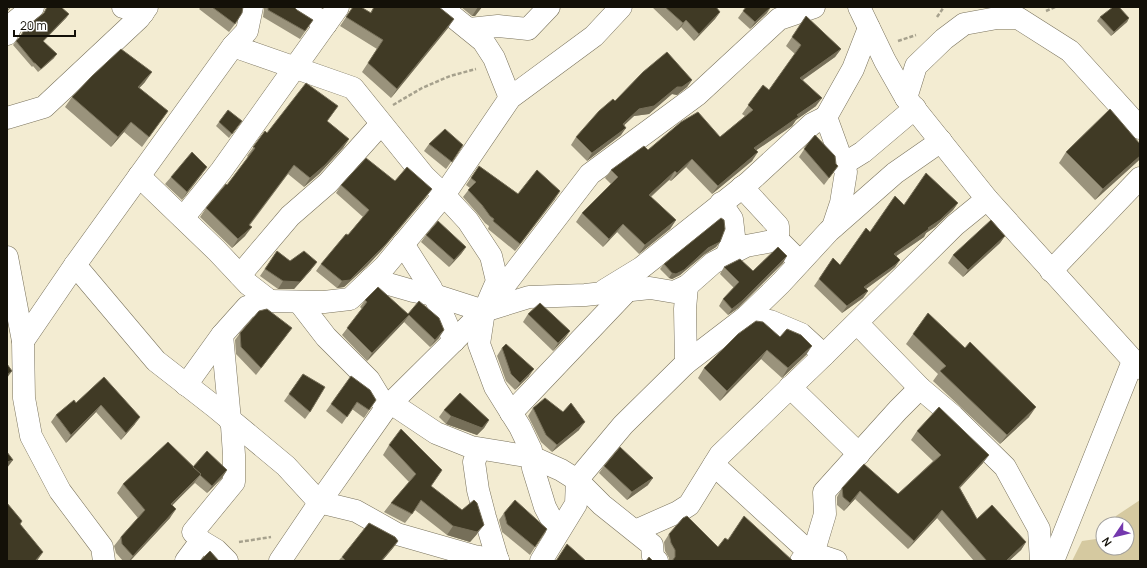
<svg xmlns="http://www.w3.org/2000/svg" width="1147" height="568" font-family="Manrope,sans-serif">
  <rect width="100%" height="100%" fill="#f3ecd2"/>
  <path fill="#d5c9a0" d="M1140,500V561H1072L1082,541L1103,538V548H1127V524H1112L1116,516Z"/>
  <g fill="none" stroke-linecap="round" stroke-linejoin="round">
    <g stroke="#7a735d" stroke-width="23">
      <g id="minor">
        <path d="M123,7L143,13"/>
        <path d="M299,7L326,24"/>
        <path d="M441,7L483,41L494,58L510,98"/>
        <path d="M859,7L885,61L906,98L987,199L1140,368"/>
        <path d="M469,29L498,26L528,29L549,7"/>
        <path d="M7,34L12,24L33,7"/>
        <path d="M233,46L247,31L252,7"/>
        <path d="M906,98L916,66L944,39L964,24L997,18H1018L1070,51L1140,128"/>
        <path d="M7,118L44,107L139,18L147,7"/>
        <path d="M842,165L863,152L915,108"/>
        <path d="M139,176L217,251L248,284L270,301"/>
        <path d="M742,187L778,226V240"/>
        <path d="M721,203L732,219L734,236L726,257"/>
        <path d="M183,218L221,171L338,7"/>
        <path d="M833,227L841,203L846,172L826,117L853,69L869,28"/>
        <path d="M403,244L431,288L454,341"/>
        <path d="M7,257L23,341L24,398L31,436L60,491L102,547L104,561"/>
        <path d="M75,265L156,361L215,407L286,466L319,502L356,511L397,534L474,556L498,560"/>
        <path d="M1051,271L1140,178"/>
        <path d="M240,275L290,216L328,183L381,124"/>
        <path d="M371,279L413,291L434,295L484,311L529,297L585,295L650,288L674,292L687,286L713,263L746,246L778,240L800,262"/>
        <path d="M605,290L641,268L749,182L812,124L826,117"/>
        <path d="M299,302L326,337L369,380L386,408"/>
        <path d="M746,317L770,321L801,334L824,355"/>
        <path d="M857,323L920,388L953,416L1005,467L1039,529L1041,561"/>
        <path d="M23,341L75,265L233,46L353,88L424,176L444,195L510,98L594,36L621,7"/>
        <path d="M686,363L685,309L687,286"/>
        <path d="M186,385L222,335"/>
        <path d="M790,387L859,454"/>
        <path d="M391,403L436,433L471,447L532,457L561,470L577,480L602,505L652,545L653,557L657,561"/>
        <path d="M511,413L627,291"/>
        <path d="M479,449L474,462L478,490L485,517L498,561"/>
        <path d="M714,465L809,552L836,561"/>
        <path d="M635,531L678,512L689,505L720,455L824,355L955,225L987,199"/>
        <path d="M201,541L216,550L227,561"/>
        <path d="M186,561L201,541L193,532L234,482V455L232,426L230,420L222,335L247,307L270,301L324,302L350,299L385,266L444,195L468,221L491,256L497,281L484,311L479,344L495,387L520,427L531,450L533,468L545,507L558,532"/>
        <path d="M280,561L326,493L386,408L488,307L590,174L697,95L779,19L814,7"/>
        <path d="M541,561L576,504L577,480L623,425L686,363L746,317L781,283L829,231L895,173L941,141"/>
        <path d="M801,561L816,544L825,514L824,492L898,410L920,388"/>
        <path d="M1053,561L1133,361"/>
      </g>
    </g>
    <g stroke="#a6a18d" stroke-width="2.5" stroke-dasharray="4 2" stroke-linecap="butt">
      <path d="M1046,11L1055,7"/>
      <path d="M937,17L944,7"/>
      <path d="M898,41L916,35"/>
      <path d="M393,105L422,88L450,76L476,69"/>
      <path d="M239,542L271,537"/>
    </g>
    <use href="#minor" stroke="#fff" stroke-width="22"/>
  </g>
  <g fill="#9a937c">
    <path d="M47,7L69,14L66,18L43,41L54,58L38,72L33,66L32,67L13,45L19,38L25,28L43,14Z"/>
    <path d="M201,7H242L235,24L229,32L199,9Z"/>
    <path d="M264,7H294L297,10L313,20L300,39L263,17L264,9Z"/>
    <path d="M353,7L370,13L374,7H439L448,28L391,98L362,72L377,49L340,26Z"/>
    <path d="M461,7H482L475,16H472Z"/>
    <path d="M652,7H716L720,12L715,19L694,41L681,27L677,31Z"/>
    <path d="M743,11L767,13L750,29L738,18Z"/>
    <path d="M806,16L841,49L835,57L803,80L816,106L796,120L792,126L756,150L752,161L712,194L686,167L671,181L669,180L651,197L676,220L670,229L639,254L617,232L603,247L576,222L582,213L611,184L605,178L611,170L648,150L720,137L745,116L742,114L763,85L769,90L795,54L786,46Z"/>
    <path d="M1100,17L1129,18L1127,22L1111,36L1097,21Z"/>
    <path d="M692,80L687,87L677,95L672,94L649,114L634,116L624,125L621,135L587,161L571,145L576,137L615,101Z"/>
    <path d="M145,82L139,88L168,111L142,147L124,132L111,147L65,107L72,97Z"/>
    <path d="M338,106L327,121L349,139L343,148L319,174L304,187L288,174L250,225L245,236L232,248L200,217L206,208L227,185L248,157L247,156L265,131L267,133Z"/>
    <path d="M228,110L242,121L229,138L216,126Z"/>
    <path d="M809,142L833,173L824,185L799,157Z"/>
    <path d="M429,144L463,145L446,169L424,151Z"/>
    <path d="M1140,144V159L1138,161L1095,200L1059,163L1066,152Z"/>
    <path d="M479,166L518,194L555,199L515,251L488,229L489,226L485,223L477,213L463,197L470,188L466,185Z"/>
    <path d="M202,174L182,200L165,184L171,177Z"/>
    <path d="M395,181L426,197L381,251L367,266L344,287L337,288L316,271L321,264L348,235L363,217L336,193L341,185Z"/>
    <path d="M958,203L953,210L935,227L926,233L924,237L896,256L900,260L895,267L889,272L866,289L868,291L863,298L842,313L814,286L833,258L840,265L870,232L904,205Z"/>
    <path d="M426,235L466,247L461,254L449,267L421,242Z"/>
    <path d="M1005,236L1000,243L963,277L948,263L953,255Z"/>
    <path d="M720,242L716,247L705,254L680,275L672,279L669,278L660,269L664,264Z"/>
    <path d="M277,251L290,261L311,270L294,289H278L260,276Z"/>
    <path d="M783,263L738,308L728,315L719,306L723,299L734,288L720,274L724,267L753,271Z"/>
    <path d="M365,300L408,314L439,338L430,347L404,322L367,361L342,335L362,309L360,307Z"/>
    <path d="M928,313L1029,417L1000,444L933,381L938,374L906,344Z"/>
    <path d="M528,314L570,331L565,338L553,351L523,322Z"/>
    <path d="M240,333L287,335L256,375L236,354L235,340Z"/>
    <path d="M780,337L806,355L782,378L761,359L720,401L698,378L704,368Z"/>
    <path d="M502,348L529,376L515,390L506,381L497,356Z"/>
    <path d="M303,374L310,412L305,419L284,401Z"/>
    <path d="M104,377L135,424L121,440L96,412L66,443L51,422L56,415L76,403Z"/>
    <path d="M376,400L364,418L352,409L342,424L326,411L331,404Z"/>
    <path d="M533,408L579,430L552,452L541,442L528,416Z"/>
    <path d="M444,410L489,420L484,428L477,435L446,424L439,417Z"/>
    <path d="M917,431L983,463L960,488L977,519L1026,542L1021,550L1009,561H974L937,518L908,549L855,499L844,511L837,505V497L842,488L898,494L933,461L911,440Z"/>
    <path d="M389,445L431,486L477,534L470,542L447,535L415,510L405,523L384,512L391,503L409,482L383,455Z"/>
    <path d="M604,466L648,485L627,500L599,473Z"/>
    <path d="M193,467L227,470L222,478L207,493L195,483L172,505L170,518L130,561H123L116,553L114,546L121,537L138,518L117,493L123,484Z"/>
    <path d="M504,513L535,547L530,555L502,532L499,520Z"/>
    <path d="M669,534L718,547L727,540L793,561H669V558L665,551L664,542Z"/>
    <path d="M398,541L393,548L382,561H338L342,557Z"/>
  </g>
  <g fill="#766f59">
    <path d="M10,7H11L7,12V10Z"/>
    <path d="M478,7H482L475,16H472Z"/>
    <path d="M771,7L767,13L750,29L755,22Z"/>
    <path d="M720,12L715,19L694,41L699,34Z"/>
    <path d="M69,14L66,18L40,45L43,41Z"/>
    <path d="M1129,18L1127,22L1111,36L1114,32Z"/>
    <path d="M454,19L448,28L391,98L397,89Z"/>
    <path d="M686,20L681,27L677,31L683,23Z"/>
    <path d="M841,49L835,57L794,86L800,78Z"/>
    <path d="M57,54L54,58L38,72L41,69Z"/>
    <path d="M152,72L145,82L131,97L138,87Z"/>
    <path d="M692,80L687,87L677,95L672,94L649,114L634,116L618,131L623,124L639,109L677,87Z"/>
    <path d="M822,98L816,106L796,120L792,126L748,156L754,148L797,115Z"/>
    <path d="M131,122L124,132L111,147L118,137Z"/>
    <path d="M626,128L621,135L587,161L592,153Z"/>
    <path d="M349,139L343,148L319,174L304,187L310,178Z"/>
    <path d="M758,152L752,161L712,194L718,186Z"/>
    <path d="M1140,156V159L1138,161L1095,200L1103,189Z"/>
    <path d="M692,159L686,167L671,181L677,173Z"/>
    <path d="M207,167L202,174L182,200L187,192Z"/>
    <path d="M675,171L669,180L643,203L649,195Z"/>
    <path d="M432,189L426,197L381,251L367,266L344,287L337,288L342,281Z"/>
    <path d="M560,191L555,199L515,251L520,244Z"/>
    <path d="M958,203L953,210L935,227L926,233L924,237L889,261L894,254L928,228Z"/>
    <path d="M676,220L670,229L639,254L645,245Z"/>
    <path d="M623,224L617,232L603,247L609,239Z"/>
    <path d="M252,227L245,236L232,248L238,239Z"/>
    <path d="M1005,236L1000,243L963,277L968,270Z"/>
    <path d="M720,242L716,247L705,254L680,275L672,279L669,278L672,273L708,248Z"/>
    <path d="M466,247L461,254L449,267L454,260Z"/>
    <path d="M787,256L783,263L738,308L728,315L732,309Z"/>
    <path d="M900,260L895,267L889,272L859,294L864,287Z"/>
    <path d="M317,262L311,270L294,289H278L283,281Z"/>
    <path d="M868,291L863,298L842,313L847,306Z"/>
    <path d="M409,315L404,322L367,361L372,353Z"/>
    <path d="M444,330L439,338L430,347L435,340Z"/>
    <path d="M570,331L565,338L553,351L558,343Z"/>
    <path d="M812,346L806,355L782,378L788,368Z"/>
    <path d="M767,350L761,359L720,401L727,391Z"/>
    <path d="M534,369L529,376L515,390L520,383Z"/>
    <path d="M12,371L7,378V375Z"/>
    <path d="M101,405L96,412L66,443L71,435Z"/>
    <path d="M1036,407L1029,417L1000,444L1007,435Z"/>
    <path d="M451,416L489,420L484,428L477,435L446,424Z"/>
    <path d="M140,417L135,424L121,440L126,433Z"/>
    <path d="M585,422L579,430L552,452L557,445Z"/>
    <path d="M989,455L983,463L953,495L959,487Z"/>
    <path d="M13,460L7,468V462Z"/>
    <path d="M227,470L222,478L207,493L212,486Z"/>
    <path d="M201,474L194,483L165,513L171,504Z"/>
    <path d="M653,478L648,485L627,500L632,492Z"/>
    <path d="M860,491L855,499L844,511L850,503Z"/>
    <path d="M176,509L170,518L130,561H129L133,556Z"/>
    <path d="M942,510L937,518L908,549L914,541Z"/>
    <path d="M484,525L477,534L470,542L447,535L453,526Z"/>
    <path d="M398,541L393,548L382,561H381Z"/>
    <path d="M1026,542L1021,550L1009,561H1006Z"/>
    <path d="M43,552L37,561H35Z"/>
  </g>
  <g fill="#403a25" stroke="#766f59">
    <path d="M47,7H61L69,14L43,41L57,54L41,69L35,63H34L16,41L21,36L25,28L44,13Z"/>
    <path d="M212,7H243L242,13L235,24Z"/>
    <path d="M268,7H294L297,10L313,20L305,31L268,10Z"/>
    <path d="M353,7H361L371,13L374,7H439L454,19L397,89L368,63L383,40L346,17Z"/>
    <path d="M665,7H716L720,12L699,34L686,20L683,23Z"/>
    <path d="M746,7H771L755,22L743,11Z"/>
    <path d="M1113,7H1119L1129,18L1114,32L1100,17Z"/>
    <path d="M806,16L841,49L800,78L822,98L797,115L799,116L798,117L754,148L758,152L718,186L692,159L677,173L675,171L649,195L676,220L645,245L623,224L609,239L582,213L618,177L611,170L644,146L648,150L681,122L698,112L720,137L753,110L748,105L763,85L769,90L801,45L792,37Z"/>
    <path d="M121,49L152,72L138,87L168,111L149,137L131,122L118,137L72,97L92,76Z"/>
    <path d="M667,52L692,80L682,87H677L654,106L639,109L623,124L626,128L592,153L576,137L599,111L613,99L615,101L643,72Z"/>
    <path d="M306,83L338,106L327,121L349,139L325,165L310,178L294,165L249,225L252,227L238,239L206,208L226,184L227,185L255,148L253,147L265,131L267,133Z"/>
    <path d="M1110,109L1140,144V156L1103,189L1066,152Z"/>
    <path d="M228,110L242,121L232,134L219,122Z"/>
    <path d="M445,129L463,145L452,162L429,144Z"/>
    <path d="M815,135L835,156L836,164L838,166L829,178L804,149L809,142Z"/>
    <path d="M192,152L207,167L187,192L171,177Z"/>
    <path d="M366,158L395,181L407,167L432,189L386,244L350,280L342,281L321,264L346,234L348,235L369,210L341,185Z"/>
    <path d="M479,166L518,194L537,170L560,191L520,244L493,221L494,219L490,216L482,205L468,190L476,182L471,178Z"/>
    <path d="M926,173L958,203L940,220L928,228L929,229L894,254L900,260L895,265L864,287L868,291L847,306L819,279L833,258L840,265L866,228L870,232L895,196L904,205Z"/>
    <path d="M721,218L724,220L725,229L720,242L708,248L684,270L676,274L672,273L664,264Z"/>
    <path d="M991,220L1005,236L968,270L953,255Z"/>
    <path d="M438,221L466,247L454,260L426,235Z"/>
    <path d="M778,247L787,256L742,301L732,309L723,299L739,282L724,267L740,259L753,271Z"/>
    <path d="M277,251L290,261L304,251L317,262L300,282L283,281L265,269Z"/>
    <path d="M378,287L408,314L419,301L439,318L444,330L435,340L409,315L372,353L347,328L367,302L365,300Z"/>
    <path d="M540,303L570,331L558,343L528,314Z"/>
    <path d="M267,309L292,328L261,368L241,347L240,333L259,311Z"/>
    <path d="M928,313L965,348L970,342L1036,407L1007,435L940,371L946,366L913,334Z"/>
    <path d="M756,321L763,322L780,337L787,329L801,335L812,346L788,368L767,350L727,391L704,368L738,334Z"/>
    <path d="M506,344L534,369L520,383L511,374L502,348Z"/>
    <path d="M7,364L12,371L7,375Z"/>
    <path d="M303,374L325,387L310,412L289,394Z"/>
    <path d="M351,376L370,390L376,400L369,410L357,402L347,417L331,404Z"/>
    <path d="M104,377L140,417L126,433L101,405L71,435L56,415L74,400L76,403Z"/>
    <path d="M460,393L489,420L482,428L451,416L444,410Z"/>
    <path d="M545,398L563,412L571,403L585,422L557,445L546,435L533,408Z"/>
    <path d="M939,407L989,455L959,487L977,519L992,505L1026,542L1006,561H987L942,510L914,541L860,491L850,503L843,497L842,488L864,464L898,494L941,455L917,431Z"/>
    <path d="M401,429L442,470L431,486L462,510L474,500L477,503L484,525L477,532L453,526L421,500L412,514L391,503L416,474L389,445Z"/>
    <path d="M168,442L201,474L171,504L176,509L133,556L122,544L121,537L145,510L123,484Z"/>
    <path d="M620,447L653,478L632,492L604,466Z"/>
    <path d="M207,451L227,470L212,486L200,475L201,474L193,467Z"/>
    <path d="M7,452L13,460L7,462Z"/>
    <path d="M515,500L547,529L535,547L507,524L504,513Z"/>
    <path d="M7,503L22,521L20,524L43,552L35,561H7Z"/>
    <path d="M687,516L718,547L725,538L728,540L744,516L793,561H672L675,557V550L671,543L669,534L683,518Z"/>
    <path d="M369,523L395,537L398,541L381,561H346L342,557Z"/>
    <path d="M567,544L586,561H556Z"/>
    <path d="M210,551L219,561H200Z"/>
    <path d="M649,557L653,561H646Z"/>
  </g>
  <rect width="1147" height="568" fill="none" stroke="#131008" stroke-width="16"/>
  <g transform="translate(1115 536) rotate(235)"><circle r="19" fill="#ffffff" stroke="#a19f9c"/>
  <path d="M0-3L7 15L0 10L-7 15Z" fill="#7438ae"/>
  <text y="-6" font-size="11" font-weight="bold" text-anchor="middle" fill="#131008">N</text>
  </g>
  <path d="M14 30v6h61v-6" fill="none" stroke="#131008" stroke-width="2"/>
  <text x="20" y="30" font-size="12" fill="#131008" stroke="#ffffff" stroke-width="3" paint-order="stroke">20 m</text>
</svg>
